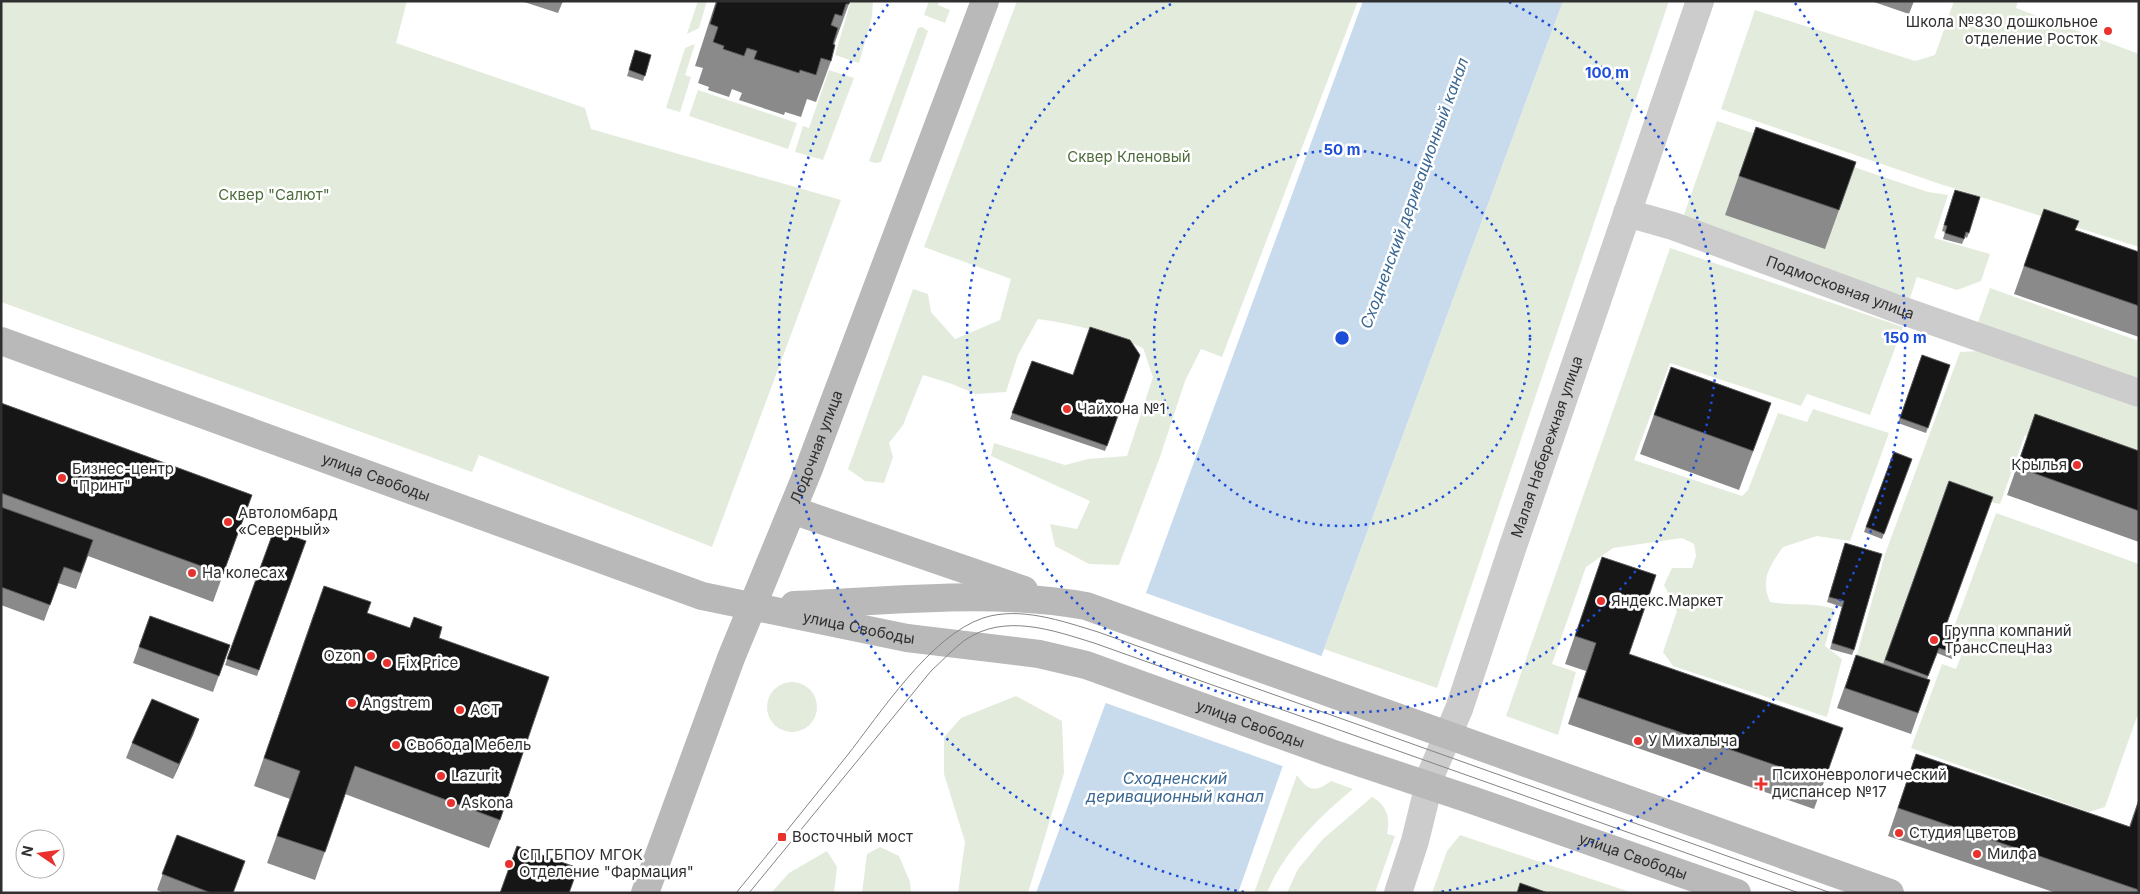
<svg xmlns="http://www.w3.org/2000/svg" width="2140" height="894" font-family="Inter,sans-serif">
  <rect width="100%" height="100%" fill="#fff"/>
  <g fill="#e3ecdc">
    <path d="M1,1H407L396,43L585,108L591,129L841,200L712,547L479,455L472,472L1,302Z"/>
    <path d="M698,1H707L699,28L687,34Z"/>
    <path d="M851,1H873L872,17L859,63L835,55Z"/>
    <path d="M929,1H939L938,5L950,10L945,23L924,15Z"/>
    <path d="M1017,1H1358L1222,357L1201,349L1185,381L1160,457L1119,565L1089,564L1055,546L1050,524L1077,529L1090,501L991,456L994,443L1065,465L1088,459L1127,456L1153,377L1143,348C1110,333 1074,324 1038,319L1018,355L1006,392L976,394L952,384L923,375L903,425L889,443L893,457L884,483L865,481L848,469L913,289L928,294L931,312L955,339L1000,320L1011,279L924,247Z"/>
    <path d="M1563,1H1669L1437,688L1324,649Z"/>
    <path d="M1954,1H2018L2016,8L2139,54V247L1940,184L1721,109L1755,10L1915,61L1935,55Z"/>
    <path d="M922,27L928,31L881,162L875,163L869,161L918,28Z"/>
    <path d="M695,44L685,75L691,77L680,112L666,108L685,48Z"/>
    <path d="M829,70L854,78L823,160L795,152L803,126L809,128Z"/>
    <path d="M698,90L797,123L788,149L689,116Z"/>
    <path d="M1717,121L1928,192L1948,195L1934,238L1990,254L1981,281L1957,290L1917,277L1908,304L1681,223Z"/>
    <path d="M1670,248L1903,327L1870,415L1807,394L1801,406L1670,363L1634,460L1742,496L1748,490L1778,413L1807,422L1813,409L1889,433L1850,541L1817,536L1783,547C1770,566 1760,579 1770,602C1791,606 1814,602 1835,609L1825,646L1842,659L1827,717L1673,666L1663,652L1677,611L1664,585L1672,568H1692L1696,556L1694,544L1682,538L1613,548L1586,567L1552,664L1576,672L1558,735L1506,716Z"/>
    <path d="M1990,288L2139,341V386L1975,331Z"/>
    <path d="M1979,351L2139,407V473L2025,435L2000,504L1991,502L1883,665L1856,658L1885,554L1960,352Z"/>
    <path d="M1996,513L2139,564V711L2105,807L2089,812L1911,748L1942,664L1956,669L1969,636L1953,630Z"/>
    <circle cx="792" cy="707" r="25"/>
    <path d="M1016,696L1062,721L1064,773L1028,893H958L965,842L944,774V737L961,718Z"/>
    <path d="M1297,775C1308,791 1315,793 1331,781L1353,789C1319,817 1284,851 1267,893H1254Z"/>
    <path d="M1372,797C1386,804 1391,818 1387,834L1395,836L1375,893H1287L1298,869L1323,839Z"/>
    <path d="M1460,835L1633,893H1432L1447,851Z"/>
    <path d="M880,847L899,856L910,882L911,893H862L867,854Z"/>
    <path d="M827,851L837,867L834,893H771L789,873Z"/>
  </g>
  <path fill="#c8dbed" d="M1363,1H1563L1324,649L1238,893H1036Z"/>
  <path fill="#fff" d="M1143,592L1324,657L1285,767L1103,702Z"/>
  <g fill="none" stroke-linecap="round" stroke-linejoin="round">
    <g stroke="#ccc" stroke-width="28">
      <path id="s1" d="M1627,213L1673,226L1895,308L2139,393"/>
      <path id="s2" d="M1398,893L1415,841L1432,772L1459,709L1514,543L1700,1"/>
    </g>
    <g stroke="#b9b9b9" stroke-width="28">
      <path id="s3" d="M1,341L702,596L907,638L1039,654L1086,665L1331,753L1472,800L1737,893"/>
      <path d="M792,510L1024,590"/>
      <path d="M794,605C891,601 990,589 1086,606L1890,893"/>
      <path id="s4" d="M645,893L731,658L808,471L985,1"/>
    </g>
    <g stroke="#848484" stroke-width="1">
      <path d="M736,893C773,848 810,802 846,757C880,714 930,636 983,618C1020,606 1062,621 1098,632L1831,893"/>
      <path d="M749,893L931,671C942,661 953,649 965,640C1005,613 1052,630 1094,643L1799,893"/>
    </g>
  </g>
  <g fill="#8a8a8a">
    <path d="M521,1H563L558,13Z"/>
    <path d="M716,1H850L834,45L831,61L816,102L807,99L801,117L785,112L784,115L739,100L742,93L732,89L729,97L708,90L709,87L698,83L703,68L695,66Z"/>
    <path d="M1871,1H1914L1909,14Z"/>
    <path d="M635,50L651,55L643,81L627,76Z"/>
    <path d="M1756,127L1839,210L1825,249L1725,215Z"/>
    <path d="M1953,195L1969,233L1967,238L1965,237L1962,244L1943,239L1945,232L1942,231Z"/>
    <path d="M2044,209L2075,230L2139,252V337L2014,294Z"/>
    <path d="M1140,355L1105,451L1010,419L1032,361L1073,375Z"/>
    <path d="M1922,355L1950,365L1926,433L1898,423Z"/>
    <path d="M1671,367L1771,403L1739,490L1640,454Z"/>
    <path d="M1,403L252,495L213,602L88,556L76,589L58,583L44,621L1,605Z"/>
    <path d="M2035,414L2139,451V542L2007,495Z"/>
    <path d="M1894,452L1912,459L1882,539L1864,532Z"/>
    <path d="M1949,481L1945,628L1961,634L1952,659L1937,653L1927,679L1930,680L1911,734L1837,708L1856,655L1883,664Z"/>
    <path d="M274,530L306,541L257,676L225,665Z"/>
    <path d="M1843,549L1854,650L1852,655L1830,649L1842,607L1827,602Z"/>
    <path d="M1602,557L1629,654L1824,782L1814,809L1568,724L1586,671L1565,664Z"/>
    <path d="M314,613H367L439,638L500,820L489,848L345,794L315,880L267,863L290,799L254,786Z"/>
    <path d="M150,616L230,645L213,692L133,663Z"/>
    <path d="M199,719L193,735L173,779L126,758L132,743Z"/>
    <path d="M1916,754L2129,827L2139,798V893H2056L1888,836Z"/>
    <path d="M177,835L233,893H164L157,890Z"/>
  </g>
  <path fill="#5c5c5c" d="M199,719L193,735L173,779L179,764Z"/>
  <g fill="#161616" stroke="#5c5c5c">
    <path d="M717,1H850L849,4H846L842,16L835,14L831,25L838,28L833,44L835,45L831,61L821,58L816,75L800,70L799,73L754,59L757,51L747,48L744,56L723,49L724,46L713,42L718,27L710,24Z"/>
    <path d="M635,50L651,55L645,76L629,70Z"/>
    <path d="M1756,127L1856,162L1839,210L1739,176Z"/>
    <path d="M1955,190L1980,197L1969,233L1966,232L1964,239L1945,233L1947,226L1944,225Z"/>
    <path d="M2044,209L2079,221L2075,230L2139,252V306L2024,266Z"/>
    <path d="M1090,327L1130,340L1140,355L1107,446L1012,413L1032,361L1073,375Z"/>
    <path d="M1922,355L1950,365L1928,428L1900,418Z"/>
    <path d="M1671,367L1771,403L1753,451L1654,415Z"/>
    <path d="M1,403L252,495L223,574L1,493Z"/>
    <path d="M2035,414L2139,451V511L2017,467Z"/>
    <path d="M1894,452L1912,459L1884,534L1866,527Z"/>
    <path d="M1949,481L1993,497L1945,628L1961,634L1954,653L1939,648L1928,676L1885,660Z"/>
    <path d="M1,507L93,540L81,573L64,567L50,605L1,587Z"/>
    <path d="M274,530L306,541L259,670L227,659Z"/>
    <path d="M1845,543L1882,554L1854,650L1832,643L1844,601L1829,597Z"/>
    <path d="M1602,557L1656,575L1629,654L1843,728L1824,782L1578,697L1596,643L1575,636Z"/>
    <path d="M324,586L371,602L367,613L410,628L414,617L442,627L439,638L549,677L500,820L355,766L325,852L277,836L300,771L264,758Z"/>
    <path d="M150,616L230,645L219,676L139,647Z"/>
    <path d="M1856,655L1930,680L1918,713L1845,688Z"/>
    <path d="M152,699L199,719L179,764L132,743Z"/>
    <path d="M1916,754L2130,827L2139,800V890L1898,808Z"/>
    <path d="M177,835L245,861L233,893H211L162,874Z"/>
    <path d="M517,846L578,868L569,893H500Z"/>
    <path d="M1520,883L1548,893H1517Z"/>
  </g>
  <g fill="none" stroke="#1d4ed8" stroke-width="2.5" stroke-dasharray="2.5 5">
    <circle cx="1342" cy="338" r="188"/>
    <path d="M1509 2A375 375 0 1 1 1175 2"/>
    <path d="M1244 892A563 563 0 0 1 889 3M1795 3A563 563 0 0 1 1440 892"/>
  </g>
  <g fill="#e9322d" stroke="#fff" stroke-width="2">
    <circle cx="2108" cy="31" r="5"/>
    <circle cx="1067" cy="409" r="5"/>
    <circle cx="2077" cy="465" r="5"/>
    <circle cx="62" cy="478" r="5"/>
    <circle cx="228" cy="522" r="5"/>
    <circle cx="192" cy="573" r="5"/>
    <circle cx="1601" cy="601" r="5"/>
    <circle cx="1934" cy="640" r="5"/>
    <circle cx="371" cy="656" r="5"/>
    <circle cx="387" cy="663" r="5"/>
    <circle cx="352" cy="703" r="5"/>
    <circle cx="460" cy="710" r="5"/>
    <circle cx="1638" cy="741" r="5"/>
    <circle cx="396" cy="745" r="5"/>
    <circle cx="441" cy="776" r="5"/>
    <path d="M1758.5 776.5h5v5h5v5h-5v5h-5v-5h-5v-5h5z"/>
    <circle cx="451" cy="803" r="5"/>
    <circle cx="1899" cy="833" r="5"/>
    <rect x="777" y="832" width="10" height="10" rx="2.5"/>
    <circle cx="1977" cy="854" r="5"/>
    <circle cx="509" cy="864" r="5"/>
  </g>
  <g text-anchor="middle" stroke-width="5" stroke-linejoin="round" paint-order="stroke">
    <g font-size="15" fill="#2f2f2f" stroke="#fff" text-anchor="start">
      <text x="2098" y="27" text-anchor="end">Школа №830 дошкольное<tspan x="2098" dy="17">отделение Росток</tspan></text>
      <text x="1077" y="414">Чайхона №1</text>
      <text x="2067" y="470" text-anchor="end">Крылья</text>
      <text x="72" y="474">Бизнес-центр<tspan x="72" dy="17">"Принт"</tspan></text>
      <text x="238" y="518">Автоломбард<tspan x="238" dy="17">«Северный»</tspan></text>
      <text x="202" y="578">На колесах</text>
      <text x="1611" y="606">Яндекс.Маркет</text>
      <text x="1944" y="636">Группа компаний<tspan x="1944" dy="17">ТрансСпецНаз</tspan></text>
      <text x="361" y="661" text-anchor="end">Ozon</text>
      <text x="397" y="668">Fix Price</text>
      <text x="362" y="708">Angstrem</text>
      <text x="470" y="715">АСТ</text>
      <text x="1648" y="746">У Михалыча</text>
      <text x="406" y="750">Свобода Мебель</text>
      <text x="1772" y="780">Психоневрологический<tspan x="1772" dy="17">диспансер №17</tspan></text>
      <text x="451" y="781">Lazurit</text>
      <text x="461" y="808">Askona</text>
      <text x="1909" y="838">Студия цветов</text>
      <text x="792" y="842">Восточный мост</text>
      <text x="1987" y="859">Милфа</text>
      <text x="519" y="860">СП ГБПОУ МГОК<tspan x="519" dy="17">Отделение "Фармация"</tspan></text>
    </g>
    <g font-size="15" fill="#4d6c3b" stroke="#fff">
      <text x="1129" y="162">Сквер Кленовый</text>
      <text x="274" y="200">Сквер "Салют"</text>
    </g>
    <g font-size="15" fill="#2f2f2f" stroke="#fff">
      <text dy="5" stroke="none"><textPath href="#s1" startOffset="226">Подмосковная улица</textPath></text>
      <text dy="5" stroke="none"><textPath href="#s4" startOffset="478">Лодочная улица</textPath></text>
      <text dy="5" stroke="none"><textPath href="#s2" startOffset="471">Малая Набережная улица</textPath></text>
      <text dy="5" stroke="none"><textPath href="#s3" startOffset="399">улица Свободы</textPath></text>
      <text dy="5" stroke="none"><textPath href="#s3" startOffset="906">улица Свободы</textPath></text>
      <text dy="5" stroke="none"><textPath href="#s3" startOffset="1311">улица Свободы</textPath></text>
      <text dy="5" stroke="none"><textPath href="#s3" startOffset="1716">улица Свободы</textPath></text>
    </g>
    <g font-size="16" font-style="italic" fill="#3b6893" stroke="#fff">
      <text transform="translate(1414 193) rotate(-70)" y="6">Сходненский деривационный канал</text>
      <text x="1175" y="784">Сходненский<tspan x="1175" dy="18">деривационный канал</tspan></text>
    </g>
  </g>
  <circle cx="1342" cy="338" r="8" fill="#1d4ed8" stroke="#fff" stroke-width="2.5"/>
  <g font-size="15" text-anchor="middle" font-weight="bold" fill="#1d4ed8" stroke="#fff" stroke-width="5" stroke-linejoin="round" paint-order="stroke">
    <text x="1607" y="78">100 m</text>
    <text x="1342" y="155">50 m</text>
    <text x="1905" y="343">150 m</text>
  </g>
  <rect width="2140" height="894" fill="none" stroke="#2f2f2f" stroke-width="5"/>
  <g transform="translate(40 854) rotate(283)"><circle r="24" fill="#ffffff" stroke="#acacac"/>
  <path d="M0-4L9 19L0 12L-9 19Z" fill="#e9322d"/>
  <text y="-8" font-size="14" font-weight="bold" text-anchor="middle" fill="#2f2f2f">N</text>
  </g>
</svg>
